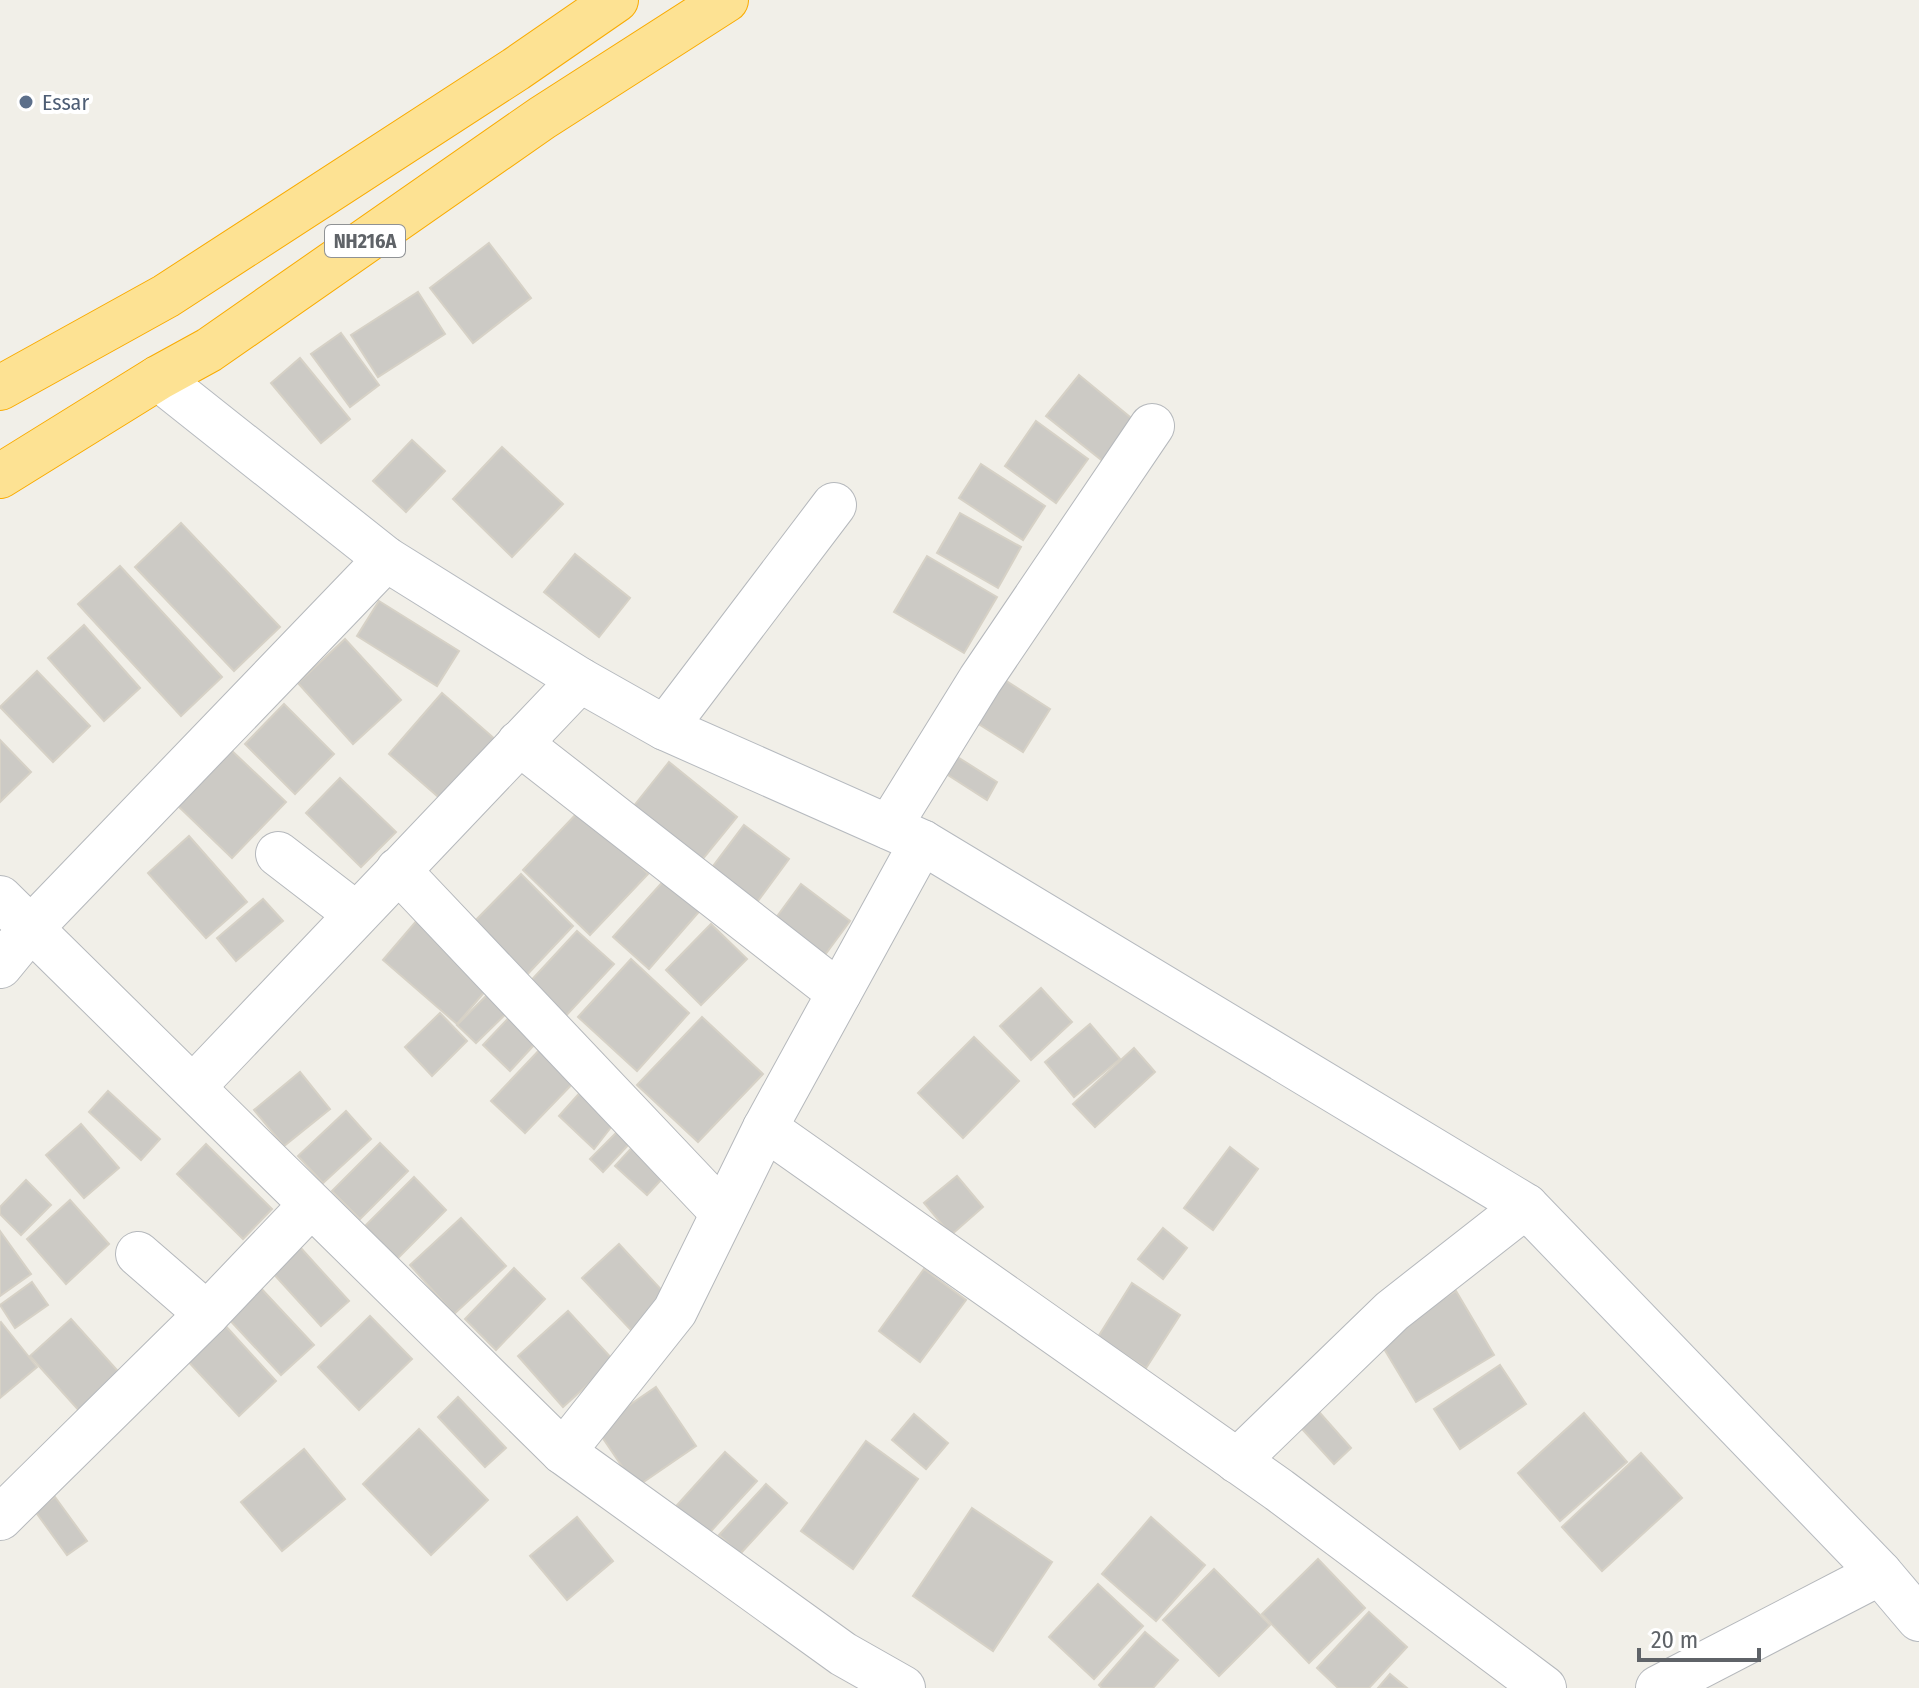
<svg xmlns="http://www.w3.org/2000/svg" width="1919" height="1688" font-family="'Fira Sans Condensed',sans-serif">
  <rect width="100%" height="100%" fill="#f1efe8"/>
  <g fill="#cccac5" stroke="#d6d1c6" stroke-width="2">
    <path d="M489,243L531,298L473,343L430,288Z"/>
    <path d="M418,292L445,334L378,377L351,335Z"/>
    <path d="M341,333L379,385L350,407L311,354Z"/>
    <path d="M300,358L350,419L321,443L271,383Z"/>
    <path d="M1079,375L1136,422L1104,462L1046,416Z"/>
    <path d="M1036,421L1088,459L1056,503L1005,466Z"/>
    <path d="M412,440L445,471L406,512L373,481Z"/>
    <path d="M502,447L563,504L512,557L453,499Z"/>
    <path d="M981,464L1045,506L1023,540L959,498Z"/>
    <path d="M960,513L1021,547L998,588L937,553Z"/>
    <path d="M181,523L280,627L234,671L135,567Z"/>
    <path d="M575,554L630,598L599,637L544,592Z"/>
    <path d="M927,556L997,597L964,653L894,612Z"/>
    <path d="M120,566L222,677L181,716L78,604Z"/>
    <path d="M379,601L459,651L437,686L357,636Z"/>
    <path d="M84,625L140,688L104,721L48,658Z"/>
    <path d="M345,639L401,700L353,744L298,683Z"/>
    <path d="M37,671L90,726L53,762L0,707Z"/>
    <path d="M997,675L1050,709L1023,752L969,718Z"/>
    <path d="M442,693L496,740L443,801L389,754Z"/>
    <path d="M284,704L334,754L295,794L245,744Z"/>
    <path d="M0,740L31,772L0,802Z"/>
    <path d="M230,749L286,802L232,858L177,805Z"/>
    <path d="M948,751L997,782L987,800L937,768Z"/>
    <path d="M669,762L737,817L697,866L629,812Z"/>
    <path d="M340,778L396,832L361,867L306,813Z"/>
    <path d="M581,809L648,874L590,935L523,870Z"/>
    <path d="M744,825L789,859L749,913L704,878Z"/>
    <path d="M189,836L247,902L206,938L148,873Z"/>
    <path d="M521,874L573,926L522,980L468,928Z"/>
    <path d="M668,876L703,907L649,969L613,937Z"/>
    <path d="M801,884L850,921L816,967L767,930Z"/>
    <path d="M263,899L283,921L236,961L217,938Z"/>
    <path d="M419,918L493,982L457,1024L383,960Z"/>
    <path d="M711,924L747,959L701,1005L666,970Z"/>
    <path d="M577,931L614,964L562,1020L526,986Z"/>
    <path d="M631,959L689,1013L637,1071L578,1017Z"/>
    <path d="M498,984L517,1003L476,1043L457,1025Z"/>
    <path d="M1041,988L1072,1022L1031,1060L1000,1026Z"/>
    <path d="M519,1007L546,1032L510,1071L483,1045Z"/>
    <path d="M440,1013L467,1041L432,1076L405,1047Z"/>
    <path d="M702,1017L763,1074L698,1142L637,1085Z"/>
    <path d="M1090,1024L1120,1059L1074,1097L1045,1062Z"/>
    <path d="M974,1037L1019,1081L963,1138L918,1093Z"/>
    <path d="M545,1044L579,1077L525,1133L491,1101Z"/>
    <path d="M1134,1048L1155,1072L1095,1127L1073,1104Z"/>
    <path d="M300,1072L330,1109L284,1146L254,1110Z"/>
    <path d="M585,1087L619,1117L594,1149L559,1116Z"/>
    <path d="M108,1091L160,1139L141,1160L89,1112Z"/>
    <path d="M346,1111L371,1139L323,1183L298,1156Z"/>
    <path d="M81,1124L119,1168L84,1198L46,1155Z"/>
    <path d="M618,1131L630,1143L603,1172L590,1159Z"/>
    <path d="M639,1140L671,1169L647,1195L615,1166Z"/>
    <path d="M380,1143L408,1171L360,1219L332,1191Z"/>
    <path d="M206,1144L272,1209L243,1239L177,1174Z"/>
    <path d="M1230,1147L1258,1169L1213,1230L1184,1208Z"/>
    <path d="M957,1176L983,1207L951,1235L924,1203Z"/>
    <path d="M414,1177L446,1210L397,1259L365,1226Z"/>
    <path d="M26,1180L51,1205L21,1235L0,1214V1207Z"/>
    <path d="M70,1200L109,1244L66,1284L27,1239Z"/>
    <path d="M461,1218L506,1266L454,1314L410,1265Z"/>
    <path d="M1163,1228L1187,1248L1163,1279L1138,1259Z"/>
    <path d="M0,1231L31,1274L0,1296Z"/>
    <path d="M619,1244L667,1296L631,1330L582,1278Z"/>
    <path d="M299,1246L349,1301L321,1326L271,1271Z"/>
    <path d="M514,1268L545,1299L496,1350L465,1319Z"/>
    <path d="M924,1269L966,1300L920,1362L879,1331Z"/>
    <path d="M32,1282L48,1305L15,1328L0,1305Z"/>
    <path d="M1132,1283L1180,1315L1146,1368L1098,1337Z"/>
    <path d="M257,1284L314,1345L281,1375L225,1315Z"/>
    <path d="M1456,1291L1494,1355L1416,1402L1377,1337Z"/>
    <path d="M568,1311L614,1361L563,1407L518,1356Z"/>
    <path d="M370,1316L412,1359L359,1410L318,1367Z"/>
    <path d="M71,1319L124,1378L83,1415L30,1356Z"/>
    <path d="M1,1322L37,1367L0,1398V1323Z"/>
    <path d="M222,1322L276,1381L239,1416L184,1357Z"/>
    <path d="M1500,1365L1526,1404L1460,1449L1434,1409Z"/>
    <path d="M656,1387L696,1446L636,1487L596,1428Z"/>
    <path d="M458,1397L506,1448L485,1467L438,1417Z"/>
    <path d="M1312,1404L1351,1448L1334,1464L1294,1420Z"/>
    <path d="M1584,1413L1627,1462L1560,1521L1518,1473Z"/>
    <path d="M914,1414L948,1443L926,1469L892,1440Z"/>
    <path d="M419,1429L488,1500L431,1555L363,1484Z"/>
    <path d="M866,1441L918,1479L853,1569L801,1531Z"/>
    <path d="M304,1449L345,1499L282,1551L241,1502Z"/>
    <path d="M725,1452L757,1481L701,1542L670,1513Z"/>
    <path d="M1641,1453L1682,1498L1602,1571L1562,1527Z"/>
    <path d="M766,1484L787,1503L740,1554L719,1535Z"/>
    <path d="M55,1497L87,1541L67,1555L35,1511Z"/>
    <path d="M972,1508L1052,1562L993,1651L913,1596Z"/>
    <path d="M577,1517L613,1561L567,1600L530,1556Z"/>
    <path d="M1151,1517L1205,1565L1156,1621L1102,1574Z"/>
    <path d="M1318,1559L1365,1608L1309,1663L1262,1614Z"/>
    <path d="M1214,1569L1270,1625L1219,1676L1163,1620Z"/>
    <path d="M1098,1584L1143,1626L1094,1679L1049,1637Z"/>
    <path d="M1369,1612L1407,1647L1369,1688H1338L1317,1668Z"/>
    <path d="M1145,1632L1178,1660L1153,1688H1102L1099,1685Z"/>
    <path d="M1390,1674L1407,1688H1378Z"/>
  </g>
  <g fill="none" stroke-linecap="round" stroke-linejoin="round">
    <g stroke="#b5b8bc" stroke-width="46">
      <g id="street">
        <path d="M665,728L834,505"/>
        <path d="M519,743L839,993"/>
        <path d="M889,827L980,680L1152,426"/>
        <path d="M278,854L356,914"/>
        <path d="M398,870L723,1213"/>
        <path d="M0,898L563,1452L843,1654L903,1688"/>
        <path d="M0,966L32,927L386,559"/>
        <path d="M193,1087L580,680"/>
        <path d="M765,1128L1279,1490L1544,1688"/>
        <path d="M138,1254L207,1314"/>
        <path d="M563,1452L675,1311L765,1128L922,842"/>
        <path d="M1237,1461L1392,1311L1526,1206"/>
        <path d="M0,1518L207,1314L311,1205"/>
        <path d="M1658,1688L1880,1573"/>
      </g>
    </g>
    <g stroke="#b6babf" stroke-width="46">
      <path id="secondary" d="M158,378L386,559L580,680L665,728L922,842L1526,1206L1880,1573L1919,1619"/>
    </g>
    <g stroke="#f9ab00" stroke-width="46">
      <g id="highway">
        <path d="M0,388L166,296L516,69L616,0"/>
        <path d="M0,476L158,378L209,350L542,118L726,0"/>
      </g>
    </g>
    <use href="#street" stroke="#fff" stroke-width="44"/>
    <use href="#secondary" stroke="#fff" stroke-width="44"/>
    <use href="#highway" stroke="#fde293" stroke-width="44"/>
  </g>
  <circle fill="#5c6f8a" stroke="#fff" stroke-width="3" cx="26" cy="102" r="8"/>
  <g text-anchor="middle" stroke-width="8" stroke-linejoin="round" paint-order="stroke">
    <rect fill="#fff" stroke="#8f9295" stroke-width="2" x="325" y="225" width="80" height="32" rx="6"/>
    <g font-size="20" font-weight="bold" fill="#5f6368">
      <text x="365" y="248">NH216A</text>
    </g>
    <g font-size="22" fill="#4e5e75" stroke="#fff" text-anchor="start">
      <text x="42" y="110">Essar</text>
    </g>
  </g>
  <path d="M1639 1648v12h120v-12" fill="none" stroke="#5f6368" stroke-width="4"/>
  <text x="1651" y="1648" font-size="24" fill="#5f6368" stroke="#ffffff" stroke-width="6" paint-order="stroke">20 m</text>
</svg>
